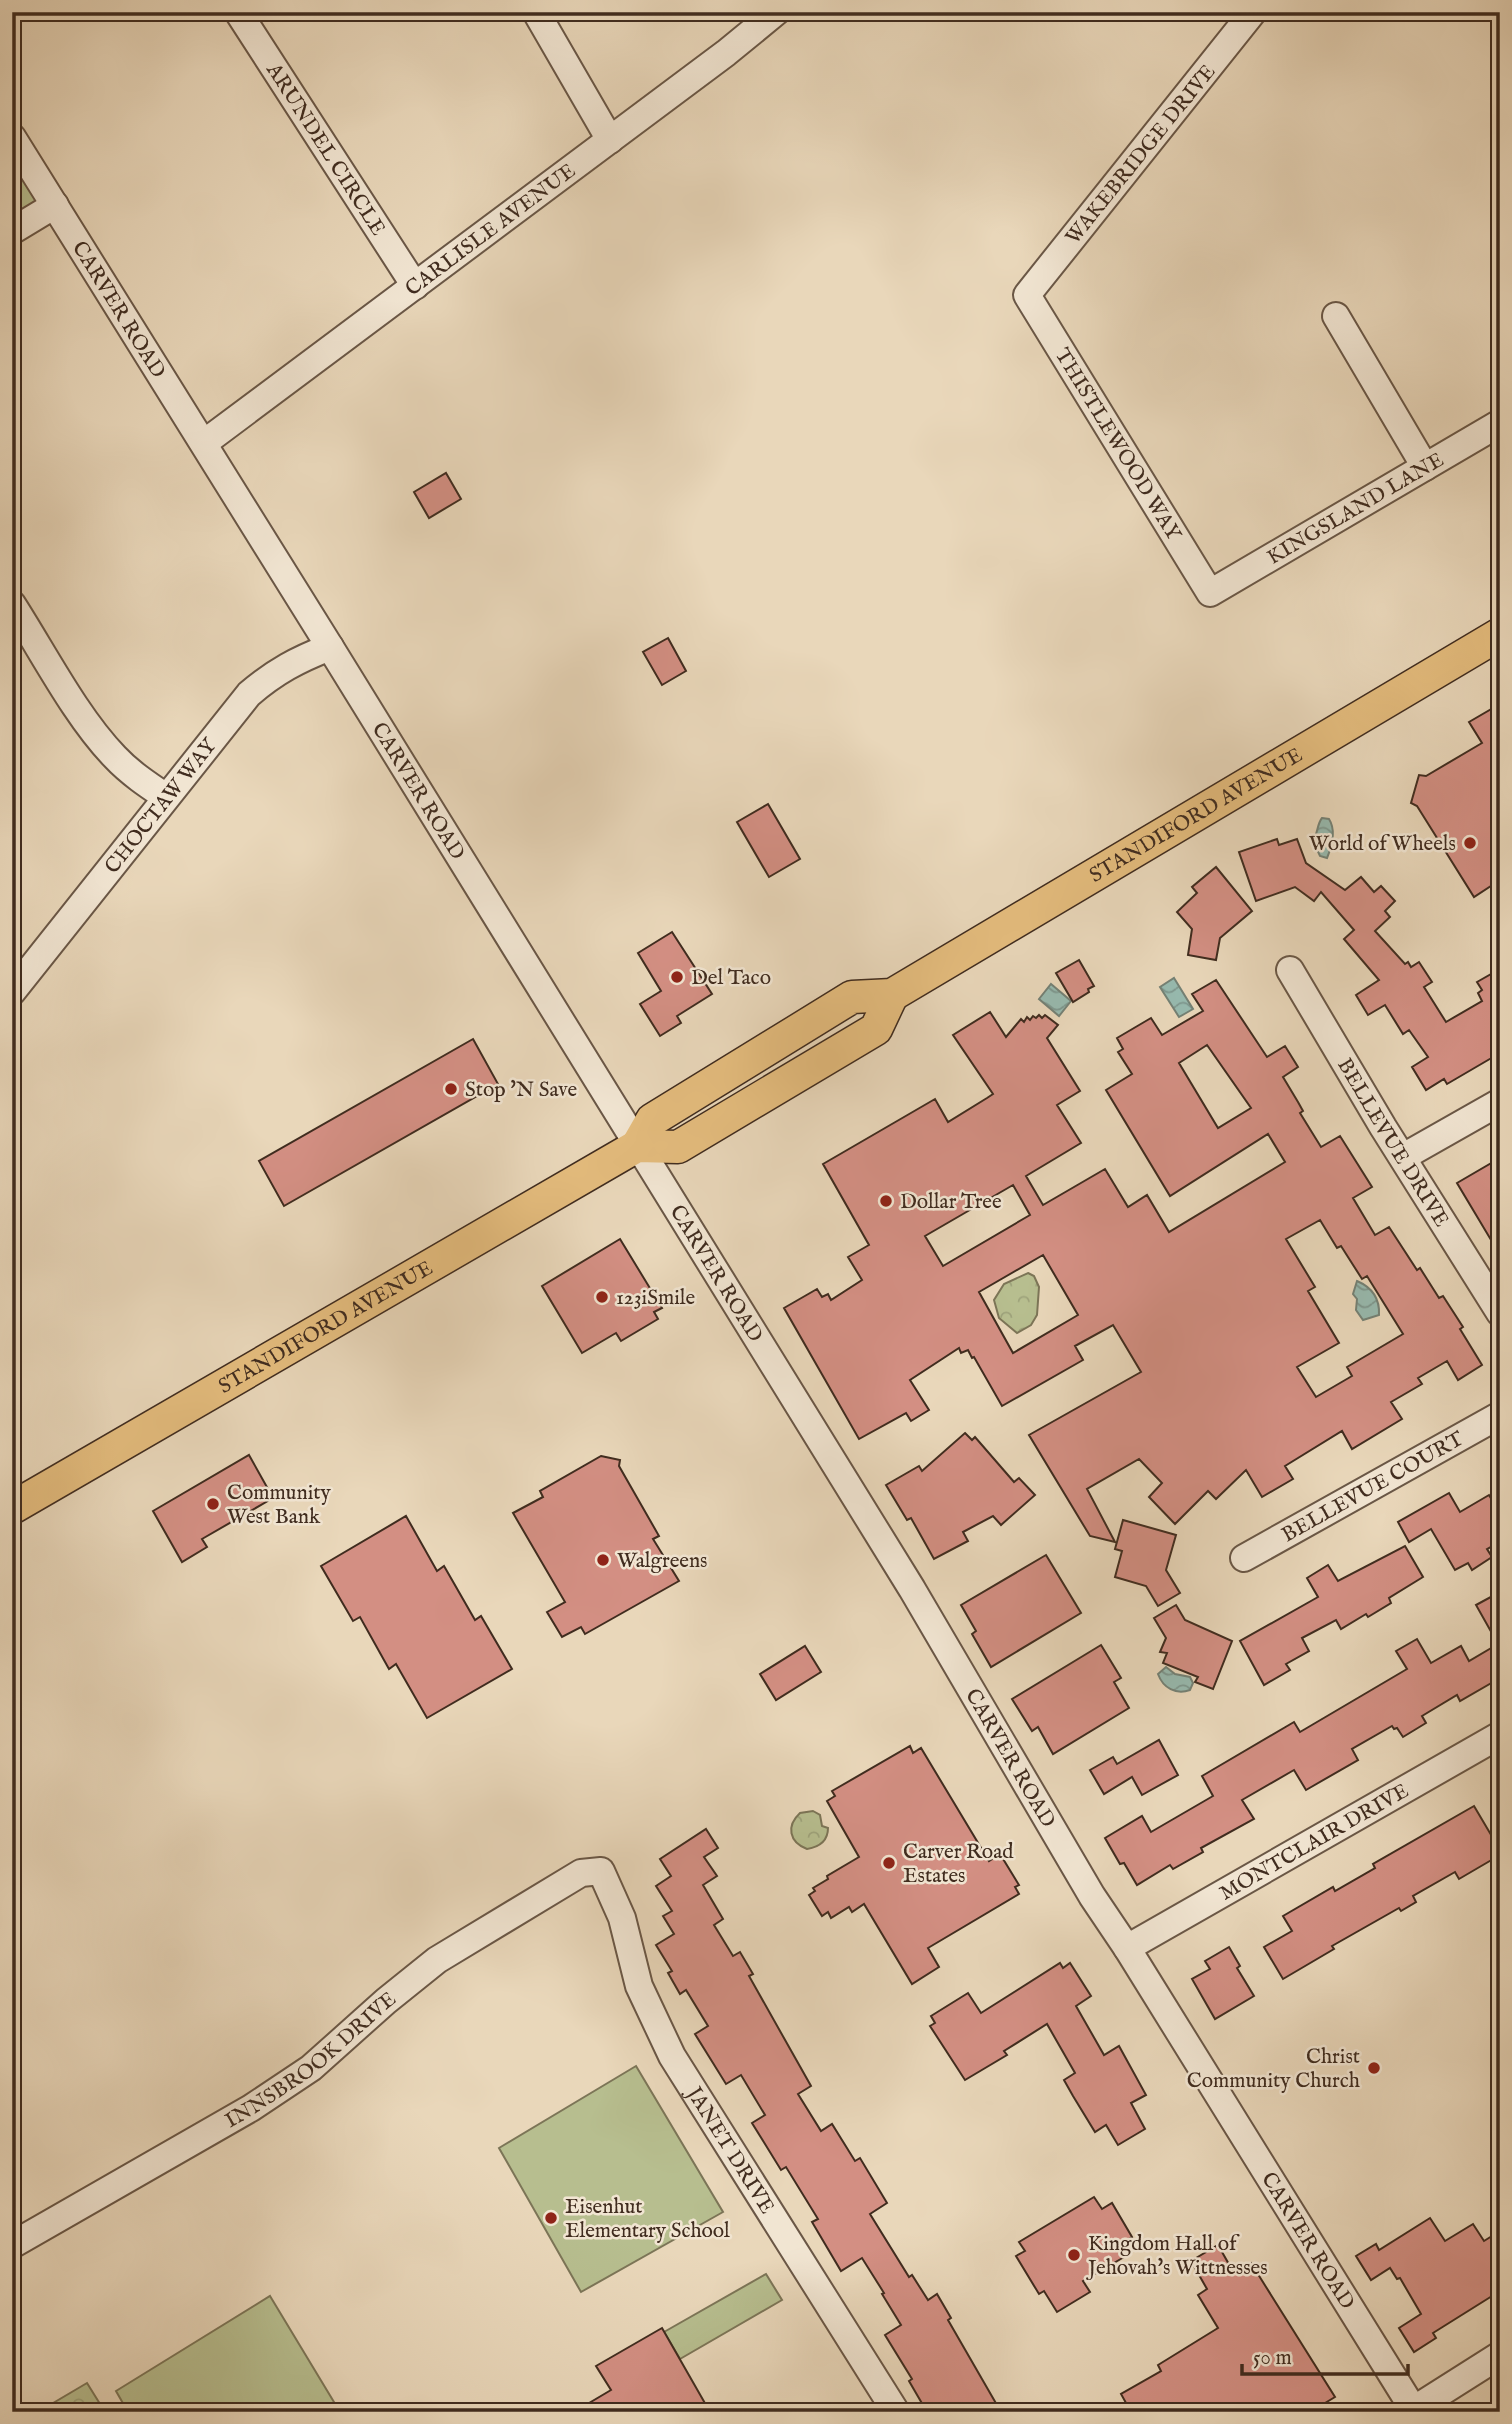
<svg xmlns="http://www.w3.org/2000/svg" width="1512" height="2424" font-family="'IM FELL English',serif">
  <defs>
    <pattern id="forest-crowns" width="20" height="18" patternUnits="userSpaceOnUse" patternTransform="scale(1.75)"><rect width="20" height="18" fill="#b7be8f"/><path d="M2 6a3 3 0 1 1 6 0M12 15a3 3 0 1 1 6 0" fill="none" stroke="#9ea37b"/></pattern>
    <pattern id="water-waves" width="16" height="10" patternUnits="userSpaceOnUse" patternTransform="scale(1.75)"><rect width="16" height="10" fill="#97baaf"/><path d="M0 5q4-4 8 0t8 0" fill="none" stroke="#7d978e"/></pattern>
  </defs>
  <rect width="100%" height="100%" fill="#e9d7ba"/>
  <filter id="stains"><feTurbulence type="fractalNoise" baseFrequency=".00286" numOctaves="4"/><feColorMatrix values="0 0 0 0 .2 0 0 0 0 .09 0 0 0 0 .02 0 0 0 .5 -.17"/></filter>
  <radialGradient id="worn" r=".72"><stop offset=".6" stop-color="#630" stop-opacity="0"/><stop offset="1" stop-color="#630" stop-opacity=".3"/></radialGradient>
  <g fill="url(#forest-crowns)" stroke="#7c7557" stroke-width="2">
    <path d="M12,137L55,205L12,230Z"/>
    <path d="M1028,1273L1034,1276L1039,1287L1037,1315L1031,1325L1017,1333L999,1318L994,1300L1004,1284Z"/>
    <path d="M813,1811L820,1815L822,1826L828,1828C828,1841 819,1847 807,1849C789,1842 786,1826 800,1813Z"/>
    <path d="M87,2383L105,2412H38Z"/>
  </g>
  <g fill="#b7be8f" stroke="#7c7557" stroke-width="2">
    <path d="M636,2066L723,2212L581,2292L499,2148Z"/>
    <path d="M766,2274L782,2300L680,2359L664,2332Z"/>
    <path d="M270,2296L340,2412H128L116,2391Z"/>
  </g>
  <g fill="url(#water-waves)" stroke="#748175" stroke-width="2">
    <path d="M1322,818L1329,819C1336,830 1332,846 1327,858L1320,856L1313,841C1318,833 1317,824 1322,818Z"/>
    <path d="M1174,978L1193,1009L1179,1017L1160,987Z"/>
    <path d="M1051,984L1071,1001L1059,1016L1039,999Z"/>
    <path d="M1357,1281C1371,1287 1380,1297 1379,1315L1363,1320L1356,1310L1357,1299L1353,1294Z"/>
    <path d="M1166,1667L1175,1674L1190,1677L1193,1683L1190,1690C1176,1695 1163,1688 1158,1674Z"/>
  </g>
  <g fill="#d38f83" stroke="#402c1f" stroke-width="2" fill-rule="evenodd">
    <path d="M446,473L461,499L429,518L414,492Z"/>
    <path d="M668,638L686,671L662,685L643,652Z"/>
    <path d="M1500,704V880L1474,897L1417,806L1411,803L1419,775L1426,776L1482,743L1469,722Z"/>
    <path d="M768,804L800,859L769,877L737,822Z"/>
    <path d="M1277,839L1279,845L1297,839L1306,863L1345,890L1361,877L1374,892L1381,886L1395,901L1385,911L1390,917L1375,931L1405,964L1408,962L1411,967L1419,962L1432,982L1424,987L1446,1022L1482,1001L1478,993L1482,990L1477,982L1500,969V1053L1447,1084L1444,1079L1426,1090L1412,1067L1428,1057L1409,1030L1403,1034L1385,1005L1368,1015L1356,995L1379,980L1344,939L1354,930L1321,892L1314,901L1295,887L1256,901L1239,852Z"/>
    <path d="M1216,867L1252,911L1220,938L1216,960L1188,955L1192,929L1177,912L1197,893L1192,887Z"/>
    <path d="M672,932L712,994L677,1016L681,1023L660,1036L640,1004L661,991L638,953Z"/>
    <path d="M1079,960L1094,986L1088,989L1089,992L1073,1002L1056,973Z"/>
    <path d="M1216,980L1267,1057L1285,1046L1298,1067L1283,1077L1298,1102L1303,1111L1300,1113L1321,1147L1340,1136L1372,1187L1353,1198L1375,1235L1389,1227L1417,1270L1420,1268L1439,1298L1443,1296L1463,1327L1460,1329L1482,1365L1458,1380L1447,1361L1418,1378L1422,1384L1391,1402L1402,1419L1352,1449L1342,1431L1285,1466L1293,1479L1262,1497L1246,1470L1216,1499L1208,1491L1175,1524L1149,1497L1162,1483L1139,1459L1087,1489L1115,1542L1090,1536L1029,1435L1141,1372L1113,1325L1075,1346L1083,1360L1002,1406L974,1357L972,1358L968,1350L961,1353L959,1348L910,1380L929,1410L911,1421L906,1413L859,1439L784,1308L817,1289L822,1297L828,1294L831,1300L862,1280L848,1257L869,1245L823,1164L935,1099L948,1122L987,1098L993,1094L953,1035L990,1012L1006,1037L1021,1019L1024,1022L1027,1017L1030,1020L1033,1016L1036,1018L1039,1015L1042,1018L1045,1015L1058,1025L1047,1038L1080,1091L1057,1105L1081,1143L1026,1176L1043,1205L1105,1169L1128,1207L1147,1195L1169,1232L1285,1162L1268,1134L1170,1196L1106,1090L1132,1074L1118,1052L1123,1049L1117,1038L1151,1018L1162,1035L1203,1011L1192,994ZM1207,1045L1251,1108L1218,1128L1179,1063ZM1013,1185L1030,1215L943,1266L925,1236ZM1320,1220L1337,1248L1341,1246L1362,1279L1367,1276L1403,1334L1347,1367L1352,1376L1316,1397L1297,1367L1339,1343L1308,1291L1315,1287L1286,1239ZM1043,1255L1078,1315L1013,1353L979,1292Z"/>
    <path d="M473,1039L498,1084L284,1206L259,1161Z"/>
    <path d="M1500,1158V1255L1457,1183Z"/>
    <path d="M620,1239L662,1308L654,1312L658,1319L621,1341L616,1333L582,1353L542,1286Z"/>
    <path d="M965,1433L972,1440L975,1437L1014,1482L1019,1478L1035,1495L1001,1525L993,1516L963,1532L968,1541L934,1559L911,1518L907,1520L886,1485L919,1466L922,1471Z"/>
    <path d="M249,1455L273,1498L202,1539L207,1547L182,1562L153,1511Z"/>
    <path d="M601,1456L620,1460L619,1466L659,1536L653,1539L679,1581L585,1634L581,1627L562,1637L547,1612L565,1602L513,1513L543,1497L540,1491Z"/>
    <path d="M1449,1493L1460,1512L1489,1495L1500,1514V1542L1487,1549L1492,1557L1472,1570L1468,1563L1455,1570L1431,1529L1409,1542L1398,1522Z"/>
    <path d="M406,1516L437,1571L444,1566L475,1620L481,1616L512,1669L427,1718L396,1664L389,1669L360,1617L353,1621L321,1566Z"/>
    <path d="M1123,1520L1176,1535L1166,1570L1180,1593L1158,1606L1146,1586L1115,1577L1122,1551L1115,1549Z"/>
    <path d="M1405,1546L1423,1577L1389,1598L1391,1603L1368,1617L1366,1614L1341,1629L1336,1620L1302,1638L1309,1651L1286,1664L1290,1670L1264,1685L1240,1641L1318,1597L1307,1578L1328,1565L1338,1581Z"/>
    <path d="M1046,1555L1081,1613L991,1667L972,1634L976,1631L961,1605Z"/>
    <path d="M1500,1592V1678L1460,1701L1457,1695L1422,1716L1426,1723L1403,1737L1397,1728L1394,1729L1392,1726L1352,1749L1358,1760L1306,1790L1294,1770L1242,1800L1254,1819L1201,1848L1203,1852L1173,1869L1170,1865L1137,1885L1124,1863L1120,1864L1105,1838L1142,1816L1151,1832L1213,1796L1202,1776L1294,1722L1300,1732L1407,1669L1396,1651L1417,1639L1431,1663L1461,1646L1469,1661L1498,1644L1476,1605Z"/>
    <path d="M1176,1605L1185,1620L1232,1641L1213,1689L1195,1682L1198,1677L1163,1663L1167,1653L1160,1652L1166,1638L1154,1618Z"/>
    <path d="M1101,1645L1121,1678L1114,1682L1129,1708L1053,1754L1038,1727L1032,1731L1012,1699Z"/>
    <path d="M805,1646L821,1672L776,1700L760,1674Z"/>
    <path d="M1159,1740L1178,1775L1142,1795L1132,1777L1104,1794L1090,1770L1113,1757L1117,1764Z"/>
    <path d="M910,1746L913,1753L921,1748L989,1861L1000,1854L1019,1885L1015,1887L1019,1894L928,1948L939,1967L912,1984L864,1904L852,1912L849,1907L831,1918L828,1912L822,1916L809,1895L815,1891L813,1888L828,1879L827,1876L859,1857L827,1801L835,1796L832,1791Z"/>
    <path d="M1474,1806L1500,1850V1855L1459,1879L1455,1872L1413,1896L1416,1902L1401,1911L1399,1908L1332,1946L1334,1949L1283,1979L1264,1947L1292,1931L1283,1916L1333,1887L1335,1891L1375,1868L1373,1864Z"/>
    <path d="M706,1829L718,1848L704,1857L717,1876L703,1885L723,1919L714,1925L733,1956L740,1952L753,1974L749,1976L811,2086L798,2094L821,2131L832,2124L855,2161L860,2158L887,2203L870,2214L909,2277L912,2275L928,2300L937,2294L951,2318L948,2320L1001,2412H927L909,2381L912,2379L885,2335L901,2325L882,2294L884,2293L862,2258L841,2271L812,2222L818,2219L786,2167L781,2170L752,2123L765,2115L741,2075L726,2084L695,2034L708,2026L686,1990L680,1994L668,1973L672,1971L656,1945L674,1934L663,1916L672,1911L656,1886L671,1876L660,1859Z"/>
    <path d="M1229,1947L1240,1966L1237,1968L1254,1996L1215,2019L1192,1979L1210,1969L1205,1961Z"/>
    <path d="M1060,1963L1063,1968L1070,1963L1091,1996L1076,2006L1104,2055L1119,2046L1146,2095L1131,2103L1145,2129L1118,2145L1106,2125L1095,2132L1073,2096L1064,2080L1075,2073L1047,2024L1004,2051L1007,2055L965,2080L930,2026L935,2023L931,2016L968,1993L981,2013Z"/>
    <path d="M1094,2197L1102,2209L1112,2203L1132,2237L1124,2242L1131,2253L1083,2281L1090,2292L1057,2312L1044,2291L1039,2294L1016,2256L1025,2251L1019,2242Z"/>
    <path d="M1430,2218L1445,2241L1473,2224L1484,2241L1500,2231V2291L1433,2333L1436,2338L1414,2352L1399,2328L1421,2314L1400,2278L1397,2279L1390,2268L1371,2280L1356,2256L1376,2244L1379,2250Z"/>
    <path d="M1218,2245L1234,2273L1251,2263L1335,2397L1310,2412H1131L1121,2394L1161,2371L1158,2365L1218,2328L1198,2295L1207,2289L1191,2261Z"/>
    <path d="M662,2328L710,2412H574L611,2390L596,2366Z"/>
  </g>
  <g fill="none" stroke-linecap="round" stroke-linejoin="round">
    <g stroke="#6a5746" stroke-width="30">
      <g id="minor">
        <path id="s1" d="M238,12L415,286"/>
        <path d="M536,12L610,140"/>
        <path id="s2" d="M1253,12L1027,295L1210,593L1500,423"/>
        <path id="s3" d="M12,137L330,647L912,1589L1092,1896L1127,1948L1415,2412"/>
        <path d="M12,231L55,205"/>
        <path d="M1336,316L1425,467"/>
        <path id="s4" d="M204,443L726,53L776,12"/>
        <path d="M12,604C43,652 76,717 115,757C130,773 148,785 166,797"/>
        <path id="s5" d="M1290,970L1383,1127L1500,1313"/>
        <path id="s6" d="M12,992L249,694C276,671 297,660 330,647"/>
        <path d="M1403,1157L1500,1102"/>
        <path id="s7" d="M1244,1558L1500,1415"/>
        <path id="s8" d="M1127,1948L1500,1735"/>
        <path id="s9" d="M12,2245L251,2108L311,2068L386,2001L437,1960L581,1873L601,1871L622,1918L639,1986L672,2056L896,2412"/>
        <path d="M1410,2412L1500,2355"/>
      </g>
    </g>
    <g stroke="#402c1f" stroke-width="35">
      <g id="major">
        <path id="s10" d="M637,1146L652,1120L852,997L892,995L1500,634"/>
        <path id="s11" d="M12,1508L637,1146L678,1147L876,1029L892,995"/>
      </g>
    </g>
    <use href="#minor" stroke="#f1e5d2" stroke-width="26"/>
    <use href="#major" stroke="#e4bc7d" stroke-width="32"/>
  </g>
  <g fill="#8f2418" stroke="#f1e5d2" stroke-width="2.5">
    <circle cx="1470" cy="843" r="7"/>
    <circle cx="677" cy="977" r="7"/>
    <circle cx="451" cy="1089" r="7"/>
    <circle cx="886" cy="1201" r="7"/>
    <circle cx="602" cy="1297" r="7"/>
    <circle cx="213" cy="1504" r="7"/>
    <circle cx="603" cy="1560" r="7"/>
    <circle cx="889" cy="1863" r="7"/>
    <circle cx="1374" cy="2068" r="7"/>
    <circle cx="551" cy="2218" r="7"/>
    <circle cx="1074" cy="2255" r="7"/>
  </g>
  <g text-anchor="middle" stroke-width="5" stroke-linejoin="round" paint-order="stroke">
    <g font-size="21" fill="#402c1f" stroke="#f1e5d2">
      <text dy="7" stroke="none"><textPath href="#s1" startOffset="163">ARUNDEL CIRCLE</textPath></text>
      <text transform="translate(1140 154) rotate(-51)" y="7">WAKEBRIDGE DRIVE</text>
      <text dy="7" stroke="none"><textPath href="#s4" startOffset="357">CARLISLE AVENUE</textPath></text>
      <text dy="7" stroke="none"><textPath href="#s3" startOffset="203">CARVER ROAD</textPath></text>
      <text dy="7" stroke="none"><textPath href="#s2" startOffset="537">THISTLEWOOD WAY</textPath></text>
      <text dy="7" stroke="none"><textPath href="#s2" startOffset="880">KINGSLAND LANE</textPath></text>
      <text dy="7" stroke="none"><textPath href="#s3" startOffset="770">CARVER ROAD</textPath></text>
      <text dy="7" stroke="none"><textPath href="#s6" startOffset="238">CHOCTAW WAY</textPath></text>
      <text dy="7" stroke="none"><textPath href="#s10" startOffset="658">STANDIFORD AVENUE</textPath></text>
      <text dy="7" stroke="none"><textPath href="#s5" startOffset="201">BELLEVUE DRIVE</textPath></text>
      <text dy="7" stroke="none"><textPath href="#s3" startOffset="1337">CARVER ROAD</textPath></text>
      <text dy="7" stroke="none"><textPath href="#s11" startOffset="362">STANDIFORD AVENUE</textPath></text>
      <text dy="7" stroke="none"><textPath href="#s7" startOffset="147">BELLEVUE COURT</textPath></text>
      <text dy="7" stroke="none"><textPath href="#s3" startOffset="1904">CARVER ROAD</textPath></text>
      <text dy="7" stroke="none"><textPath href="#s8" startOffset="215">MONTCLAIR DRIVE</textPath></text>
      <text dy="7" stroke="none"><textPath href="#s9" startOffset="352">INNSBROOK DRIVE</textPath></text>
      <text dy="7" stroke="none"><textPath href="#s9" startOffset="1012">JANET DRIVE</textPath></text>
      <text dy="7" stroke="none"><textPath href="#s3" startOffset="2471">CARVER ROAD</textPath></text>
    </g>
    <g font-size="21" fill="#402c1f" stroke="#f1e5d2" text-anchor="start">
      <text x="1456" y="850" text-anchor="end">World of Wheels</text>
      <text x="691" y="984">Del Taco</text>
      <text x="465" y="1096">Stop 'N Save</text>
      <text x="900" y="1208">Dollar Tree</text>
      <text x="616" y="1304">123iSmile</text>
      <text x="227" y="1499">Community<tspan x="227" dy="24">West Bank</tspan></text>
      <text x="617" y="1567">Walgreens</text>
      <text x="903" y="1858">Carver Road<tspan x="903" dy="24">Estates</tspan></text>
      <text x="1360" y="2063" text-anchor="end">Christ<tspan x="1360" dy="24">Community Church</tspan></text>
      <text x="565" y="2213">Eisenhut<tspan x="565" dy="24">Elementary School</tspan></text>
      <text x="1088" y="2250">Kingdom Hall of<tspan x="1088" dy="24">Jehovah's Wittnesses</tspan></text>
    </g>
  </g>
  <rect width="1512" height="2424" fill="none" stroke="#e9d7ba" stroke-width="42"/>
  <rect x="14" y="14" width="1484" height="2396" fill="none" stroke="#402c1f" stroke-width="3.5"/>
  <rect x="21" y="21" width="1470" height="2382" fill="none" stroke="#402c1f" stroke-width="2"/>
  <path d="M1242 2364v10h166v-10" fill="none" stroke="#402c1f" stroke-width="3.5"/>
  <text x="1253" y="2364" font-size="21" fill="#402c1f" stroke="#f1e5d2" stroke-width="5" paint-order="stroke">50 m</text>
  <rect width="100%" height="100%" filter="url(#stains)"/>
  <rect width="100%" height="100%" fill="url(#worn)"/>
</svg>
